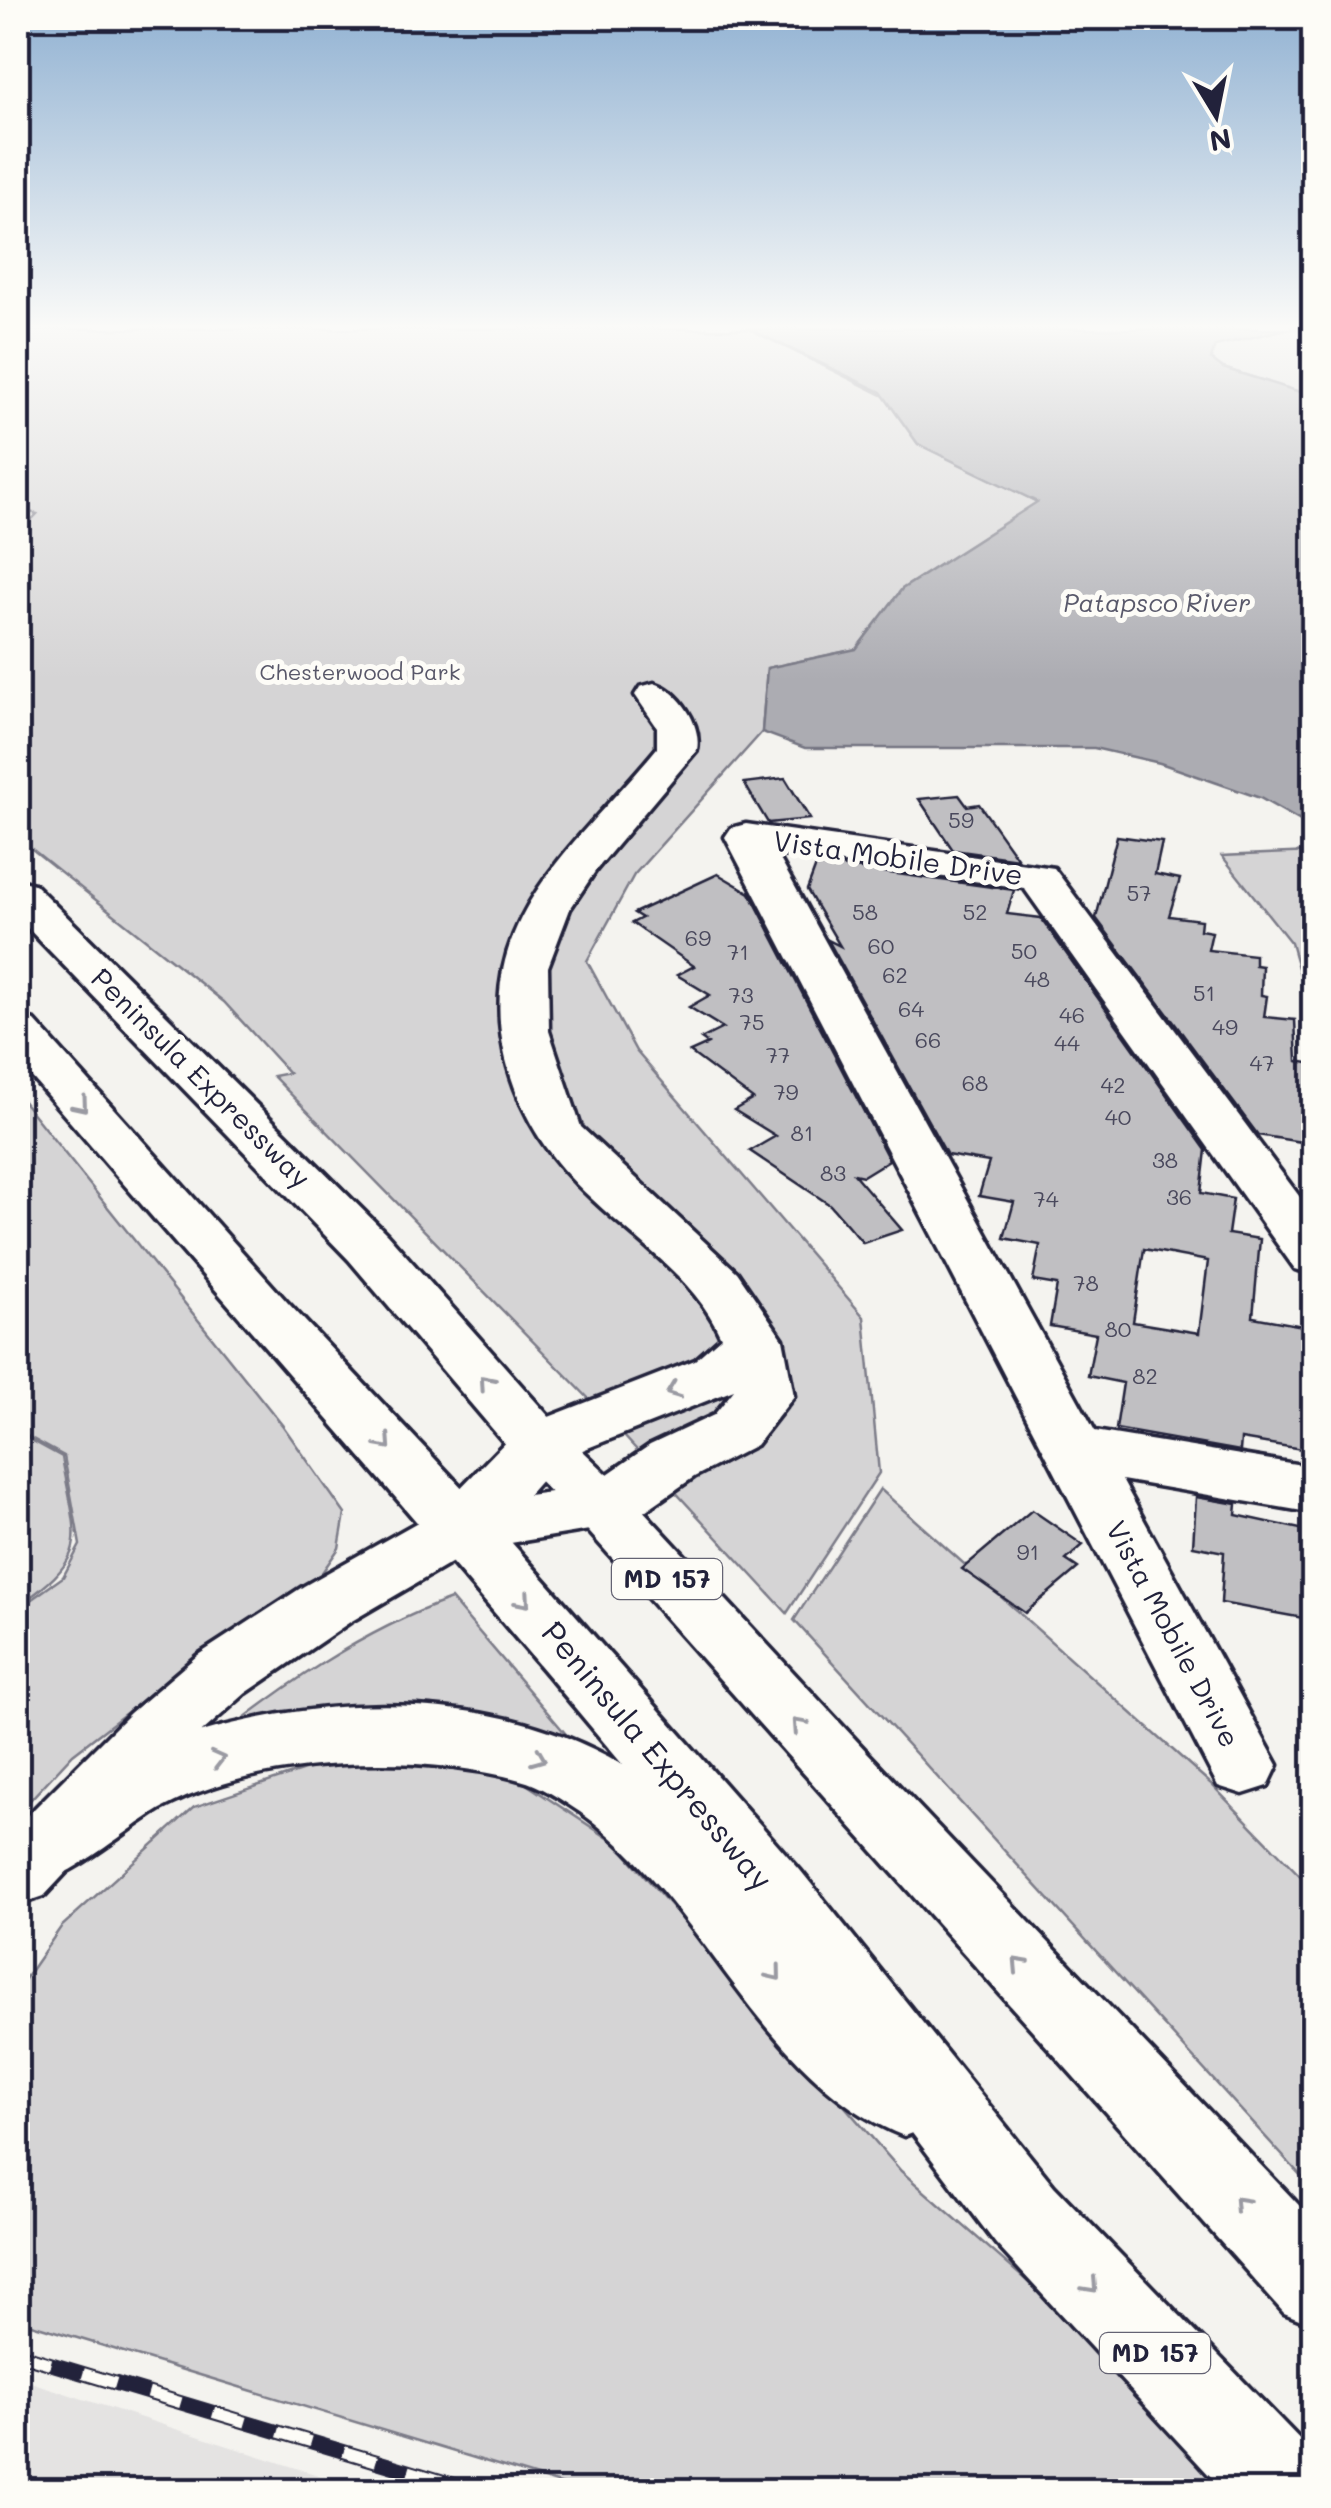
<svg xmlns="http://www.w3.org/2000/svg" width="1331" height="2508" font-family="Mali,sans-serif">
  <rect width="100%" height="100%" fill="#f4f3ef"/>
  <filter id="ink" filterUnits="userSpaceOnUse"><feTurbulence type="fractalNoise" baseFrequency=".01" numOctaves="2"/><feDisplacementMap in="SourceGraphic" scale="20" xChannelSelector="R" yChannelSelector="G"/><feConvolveMatrix kernelMatrix="1 2 1 2 8 2 1 2 1" color-interpolation-filters="sRGB"/></filter>
  <g filter="url(#ink)">
    <path fill="#e4e3e2" d="M18,2378L364,2490H18Z"/>
    <g fill="#d5d4d5" stroke="#7c7b88" stroke-width="2.5">
      <path d="M18,329H749L884,396L918,444L1038,502L902,589L857,649L767,668L762,732L634,875L587,961L636,1051L864,1317L879,1473L787,1613L600,1410L273,1076L289,1073L224,1002L18,838V534L37,514L18,509Z"/>
      <path d="M1286,329H1313V396L1223,368L1211,359L1214,346Z"/>
      <path d="M1313,852H1314L1313,1000L1304,989L1291,943L1222,856Z"/>
      <path d="M18,1095L283,1426L345,1514L339,1548L312,1587L195,1660L73,1754L18,1813V1609L63,1577L80,1545L64,1456L18,1431Z"/>
      <path d="M18,1433L62,1457C76,1541 94,1553 18,1606Z"/>
      <path d="M880,1489L1210,1783L1313,1889V2189L794,1620Z"/>
      <path d="M451,1599L571,1740L207,1747C281,1687 362,1631 451,1599Z"/>
      <path d="M352,1754L514,1776L617,1844L901,2171L1123,2365L1223,2490H580L18,2320V1989L61,1927L194,1807Z"/>
    </g>
    <path fill="#acacb2" stroke="#757582" stroke-width="2.5" d="M749,329H1286L1215,346L1211,359L1223,368L1313,396L1303,447L1314,475L1313,828L1260,798L1160,763L1094,748H805L762,732L767,668L856,649L902,589L1037,502L918,444L881,392Z"/>
    <g fill="#c0bfc2" stroke="#22223b" stroke-width="2.5" fill-rule="evenodd">
      <path d="M785,778L810,819L768,823L744,783Z"/>
      <path d="M959,795L967,806L979,804L1018,859L953,850L919,799Z"/>
      <path d="M1117,836L1162,842L1155,874L1180,879L1169,916L1201,920L1200,930L1212,932L1208,950L1255,955V965L1262,966L1261,995L1267,996L1264,1017L1295,1020L1297,1061L1314,1064V1144L1258,1135L1096,918Z"/>
      <path d="M817,863L1014,890L1007,914L1041,918L1206,1150L1201,1193L1233,1199L1228,1234L1260,1239L1253,1317L1314,1328V1451L1241,1439L1240,1451L1116,1429L1123,1383L1088,1376L1096,1334L1050,1326L1057,1285L1033,1281L1040,1245L1004,1238L1014,1202L979,1196L989,1162L947,1155L828,940L840,946L807,890ZM1144,1249L1208,1261L1199,1333L1133,1322Z"/>
      <path d="M718,874L750,893L889,1160L863,1176L854,1174L902,1230L863,1243L830,1205L750,1151L776,1136L734,1110L753,1099L690,1052L708,1044L701,1039L723,1028L689,1007L710,995L677,975L694,966L632,923L642,918L634,913Z"/>
      <path d="M1196,1497L1237,1504L1236,1515L1314,1532V1620L1221,1603L1224,1552L1193,1546Z"/>
      <path d="M1032,1510L1083,1545L1066,1560L1078,1568L1025,1613L962,1569Z"/>
    </g>
    <g fill="none" stroke-linecap="round" stroke-linejoin="round">
      <g stroke="#22223b" stroke-width="7">
        <g id="minor">
          <path d="M654,683C679,690 702,724 697,750L596,870L570,909L548,967L549,1031L581,1127L737,1272L783,1339L794,1396L756,1445L694,1477L626,1524L475,1549L350,1622L246,1693L178,1753L44,1896L18,1905V1825L130,1713L198,1655L304,1586L439,1510L518,1429L695,1360L721,1337C696,1279 636,1241 592,1199C550,1160 524,1122 508,1067C468,922 576,847 657,748V727L635,695L640,687ZM734,1390L714,1415L650,1445L589,1487L528,1495L560,1459Z"/>
          <path d="M746,824L1054,868L1314,1216V1274L1295,1269L1024,888L777,854L1095,1431L1314,1467V1513L1122,1480L1278,1765L1268,1786L1243,1794L1218,1786L725,837L731,828Z"/>
        </g>
      </g>
      <g stroke="#22223b" stroke-width="7">
        <g id="major">
          <path d="M18,880L34,884L387,1234L560,1429L626,1492L867,1752L1314,2221V2325L1284,2313L582,1524L518,1459L349,1260L18,918Z"/>
          <path d="M18,1016L35,1021L288,1303L483,1510L800,1870L1054,2186L1314,2454V2490H1223L996,2244L912,2133L904,2136C761,2080 704,1899 580,1812C562,1800 541,1785 520,1780C415,1752 259,1757 163,1808C133,1824 68,1881 39,1881C33,1881 23,1876 18,1874V1825C55,1800 93,1773 136,1755C284,1694 481,1680 623,1765C425,1527 219,1296 18,1061Z"/>
        </g>
      </g>
      <use href="#minor" fill="#fdfcf7" fill-rule="evenodd"/>
      <use href="#major" fill="#fdfcf7" fill-rule="evenodd"/>
      <g stroke="#22223b" stroke-width="15">
        <path id="rail" d="M18,2354L472,2490"/>
      </g>
      <use href="#rail" stroke="#fdfcf7" stroke-width="11" stroke-dasharray="34" stroke-linecap="butt"/>
    </g>
    <defs><path id="oneway-chevron" d="M-2-3.5L2.5 0L-2 3.5" fill="none" stroke-width="1.6" stroke-linecap="round" stroke-linejoin="round" transform="scale(2.5)"/></defs>
    <g stroke="#9a9aa2">
      <use href="#oneway-chevron" transform="translate(81 1105) rotate(50)"/>
      <use href="#oneway-chevron" transform="translate(486 1382) rotate(-131)"/>
      <use href="#oneway-chevron" transform="translate(673 1391) rotate(159)"/>
      <use href="#oneway-chevron" transform="translate(385 1443) rotate(48)"/>
      <use href="#oneway-chevron" transform="translate(524 1601) rotate(49)"/>
      <use href="#oneway-chevron" transform="translate(799 1725) rotate(-132)"/>
      <use href="#oneway-chevron" transform="translate(539 1758) rotate(22)"/>
      <use href="#oneway-chevron" transform="translate(218 1759) rotate(-14)"/>
      <use href="#oneway-chevron" transform="translate(1019 1964) rotate(-133)"/>
      <use href="#oneway-chevron" transform="translate(775 1974) rotate(51)"/>
      <use href="#oneway-chevron" transform="translate(1240 2203) rotate(-133)"/>
      <use href="#oneway-chevron" transform="translate(1091 2286) rotate(47)"/>
    </g>
  </g>
  <linearGradient id="sky" x2="0" y2="1"><stop stop-color="#90b1d2"/><stop offset="0.48" stop-color="#fafaf8"/><stop offset="1" stop-color="#fafaf8" stop-opacity="0"/></linearGradient>
  <rect width="1331" height="680" fill="url(#sky)"/>
  <g text-anchor="middle" stroke-width="10" stroke-linejoin="round" paint-order="stroke">
    <g font-size="22" fill="#585769" stroke="#fdfcf7">
      <text x="360" y="680">Chesterwood Park</text>
    </g>
    <g font-size="22" fill="#4a495d">
      <text x="961" y="828">59</text>
      <text x="1139" y="901">57</text>
      <text x="865" y="920">58</text>
      <text x="975" y="920">52</text>
      <text x="698" y="946">69</text>
      <text x="881" y="954">60</text>
      <text x="1024" y="959">50</text>
      <text x="738" y="960">71</text>
      <text x="895" y="983">62</text>
      <text x="1037" y="987">48</text>
      <text x="1204" y="1001">51</text>
      <text x="741" y="1003">73</text>
      <text x="911" y="1017">64</text>
      <text x="1072" y="1023">46</text>
      <text x="752" y="1030">75</text>
      <text x="1225" y="1035">49</text>
      <text x="928" y="1048">66</text>
      <text x="1067" y="1051">44</text>
      <text x="778" y="1063">77</text>
      <text x="1262" y="1071">47</text>
      <text x="975" y="1091">68</text>
      <text x="1113" y="1093">42</text>
      <text x="786" y="1100">79</text>
      <text x="1118" y="1125">40</text>
      <text x="802" y="1141">81</text>
      <text x="1165" y="1168">38</text>
      <text x="833" y="1181">83</text>
      <text x="1179" y="1205">36</text>
      <text x="1046" y="1207">74</text>
      <text x="1086" y="1291">78</text>
      <text x="1118" y="1337">80</text>
      <text x="1145" y="1384">82</text>
      <text x="1028" y="1560">91</text>
    </g>
    <g font-size="25" font-style="italic" fill="#59596b" stroke="#fdfcf7">
      <text x="1157" y="612">Patapsco River</text>
    </g>
    <g fill="#fdfcf7" stroke="#646373" stroke-width="2.5">
      <rect x="612" y="1559" width="110" height="40" rx="8"/>
      <rect x="1100" y="2333" width="110" height="40" rx="8"/>
    </g>
    <g font-size="25" font-weight="bold" fill="#22223b">
      <text x="667" y="1588">MD 157</text>
      <text x="1155" y="2362">MD 157</text>
    </g>
    <g font-size="28" fill="#22223b" stroke="#fdfcf7">
      <text transform="translate(898 858) rotate(8)" y="10">Vista Mobile Drive</text>
      <text transform="translate(201 1078) rotate(45)" y="10">Peninsula Expressway</text>
      <text transform="translate(1173 1634) rotate(62)" y="10">Vista Mobile Drive</text>
    </g>
    <g font-size="32" fill="#22223b" stroke="#fdfcf7">
      <text transform="translate(657 1756) rotate(50)" y="11">Peninsula Expressway</text>
    </g>
  </g>
  <rect width="1331" height="2508" fill="none" stroke="#fdfcf7" stroke-width="60"/>
  <rect x="30" y="30" width="1271" height="2448" fill="none" stroke="#22223b" stroke-width="4" filter="url(#ink)"/>
  <g transform="translate(1216 115) rotate(170)" stroke="#fdfcf7" stroke-width="8" paint-order="stroke">
  <path d="M0-8L18 38L0 25L-18 38Z" fill="#22223b"/>
  <text y="-15" font-size="28" font-weight="bold" text-anchor="middle" fill="#22223b">N</text>
  </g>
</svg>
